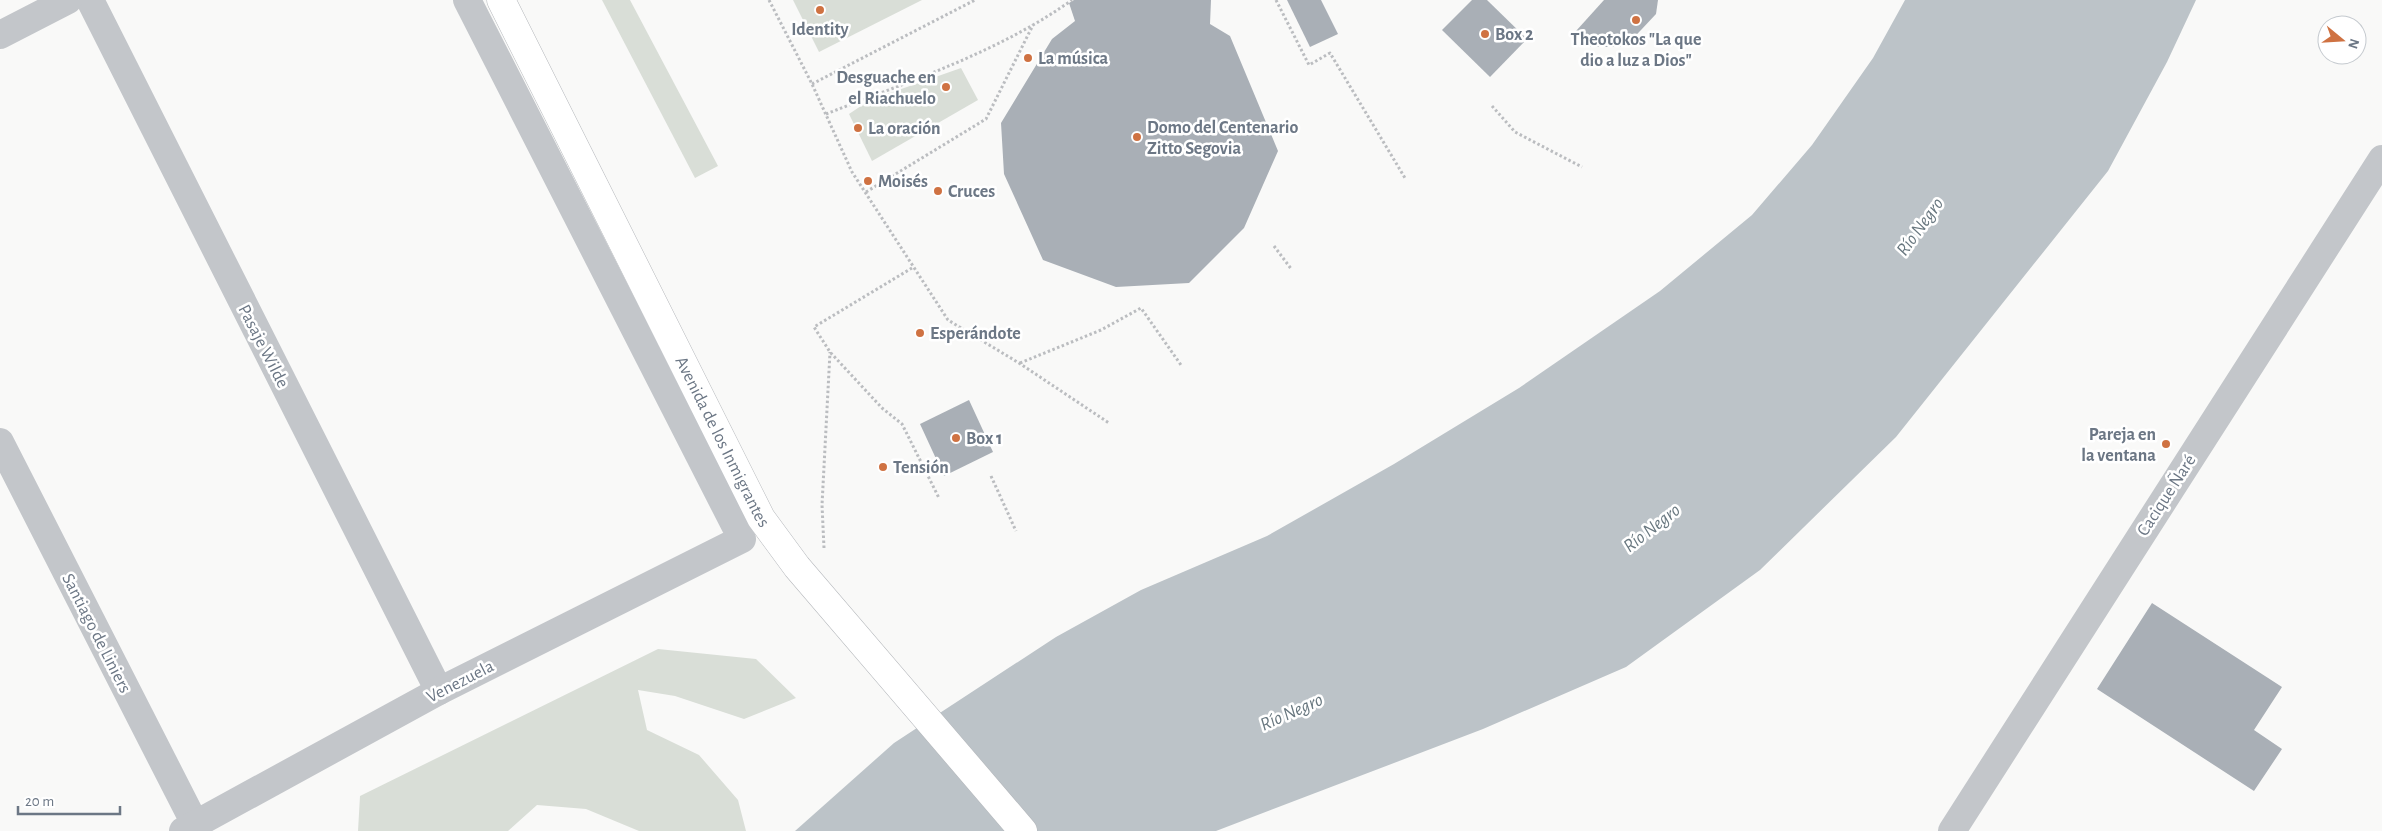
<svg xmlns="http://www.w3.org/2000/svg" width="2382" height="831" font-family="'Alegreya Sans',sans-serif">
  <rect width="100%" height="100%" fill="#f9f9f8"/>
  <g fill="#d9ded7">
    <path d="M602,0H630L718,166L695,178Z"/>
    <path d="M793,0H922L819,52Z"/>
    <path d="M961,68L978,100L872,161L849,114L870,100Z"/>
    <path d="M658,649L756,659L796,698L744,719L675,696L638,690L647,730L699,755L738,800L746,831H639L586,809L537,805L508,831H358L360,796Z"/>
  </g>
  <path fill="#bcc3c8" d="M1905,0H2196L2167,62L2108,171L1896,437L1760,570L1626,667L1483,729L1216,831H795L894,743L1056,637L1141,590L1267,536L1394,464L1519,388L1660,291L1752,215L1812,145L1873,58Z"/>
  <g fill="#a9afb6">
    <path d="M1074,0H1211L1210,24L1230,36L1278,151L1244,228L1189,283L1116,287L1043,260L1004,174L1001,123L1052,39L1075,21L1069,3Z"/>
    <path d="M1287,0H1321L1338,34L1310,47Z"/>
    <path d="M1472,0H1487L1527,39L1490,77L1442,30Z"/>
    <path d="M1604,0H1658L1656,14L1625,47H1587L1576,31Z"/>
    <path d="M969,400L993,452L944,476L920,424Z"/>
    <path d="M2152,603L2282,687L2254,730L2282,749L2254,791L2097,689Z"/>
  </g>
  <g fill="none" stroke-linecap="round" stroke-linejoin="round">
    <g stroke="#b5b8bc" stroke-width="29">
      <g id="major">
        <path id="s1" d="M501,0L761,518L797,567L1023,831"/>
      </g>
    </g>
    <g stroke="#bbbdc0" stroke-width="3" stroke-dasharray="2.5 2.5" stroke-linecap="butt">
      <path d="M769,0L812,84L852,172L948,320L1019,363L1109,423"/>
      <path d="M1276,0L1309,65L1330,53L1405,178"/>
      <path d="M812,84L975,0"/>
      <path d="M1492,106L1515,132L1582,167"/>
      <path d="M826,114C910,81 999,52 1072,0"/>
      <path d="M866,192L986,119L1033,25"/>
      <path d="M1274,246L1292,270"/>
      <path d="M912,268L814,327L830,352L882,408L902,424L939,498"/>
      <path d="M1020,363L1101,330L1141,308L1181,365"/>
      <path d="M991,476L1016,531"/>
      <path d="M824,548L822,505L830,352"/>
    </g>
    <g stroke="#c3c6ca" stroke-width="28">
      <path d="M90,0L439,691"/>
      <path d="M0,35L68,0"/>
      <path d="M0,442L195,824"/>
      <path d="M183,831L439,691L742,539L467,0"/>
      <path d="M1952,831L2382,159"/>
    </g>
    <use href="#major" stroke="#fff" stroke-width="28"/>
  </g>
  <g fill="#cf7242" stroke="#fff" stroke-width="2">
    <circle cx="820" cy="10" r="5"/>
    <circle cx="1636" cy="20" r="5"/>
    <circle cx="1485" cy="34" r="5"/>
    <circle cx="1028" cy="58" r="5"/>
    <circle cx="946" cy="87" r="5"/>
    <circle cx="858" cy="128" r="5"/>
    <circle cx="1137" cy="137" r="5"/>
    <circle cx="868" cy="181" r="5"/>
    <circle cx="938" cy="191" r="5"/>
    <circle cx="920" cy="333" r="5"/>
    <circle cx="956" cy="438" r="5"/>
    <circle cx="2166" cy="444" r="5"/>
    <circle cx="883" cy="467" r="5"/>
  </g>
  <g text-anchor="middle" stroke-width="5" stroke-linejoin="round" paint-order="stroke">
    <g font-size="18" font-weight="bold" fill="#6c7785" stroke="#fff" text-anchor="start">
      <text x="820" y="35" text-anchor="middle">Identity</text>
      <text x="1495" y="40">Box 2</text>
      <text x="1636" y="45" text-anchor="middle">Theotokos "La que<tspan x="1636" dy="21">dio a luz a Dios"</tspan></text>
      <text x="1038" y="64">La música</text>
      <text x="936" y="83" text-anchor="end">Desguache en<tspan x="936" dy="21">el Riachuelo</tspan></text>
      <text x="1147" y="133">Domo del Centenario<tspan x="1147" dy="21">Zitto Segovia</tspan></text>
      <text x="868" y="134">La oración</text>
      <text x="878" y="187">Moisés</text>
      <text x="948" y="197">Cruces</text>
      <text x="930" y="339">Esperándote</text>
      <text x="2156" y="440" text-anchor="end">Pareja en<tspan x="2156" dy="21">la ventana</tspan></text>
      <text x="966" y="444">Box 1</text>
      <text x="893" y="473">Tensión</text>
    </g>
    <g font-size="18" fill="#6c7785" stroke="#fff">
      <text transform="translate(264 346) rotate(63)" y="6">Pasaje Wilde</text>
      <text dy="6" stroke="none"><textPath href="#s1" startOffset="494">Avenida de los Inmigrantes</textPath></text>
      <text transform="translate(2166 495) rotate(-57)" y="6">Cacique Ñaré</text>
      <text transform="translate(97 633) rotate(63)" y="6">Santiago de Liniers</text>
      <text transform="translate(460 681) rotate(-27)" y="6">Venezuela</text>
    </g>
    <g font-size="19" font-style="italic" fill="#68777f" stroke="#fff">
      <text transform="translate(1919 226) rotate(-54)" y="7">Río Negro</text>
      <text transform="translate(1651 527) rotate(-38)" y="7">Río Negro</text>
      <text transform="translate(1291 711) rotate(-24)" y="7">Río Negro</text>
    </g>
  </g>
  <g transform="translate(2342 40) rotate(108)"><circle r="24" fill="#ffffff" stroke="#c4c9ce"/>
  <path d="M0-4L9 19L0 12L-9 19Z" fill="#cf7242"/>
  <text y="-8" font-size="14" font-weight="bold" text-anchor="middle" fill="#6c7785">N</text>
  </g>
  <path d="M18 806v8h102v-8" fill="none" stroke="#6c7785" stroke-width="2.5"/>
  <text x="25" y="806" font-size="15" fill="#6c7785" stroke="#ffffff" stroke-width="4" paint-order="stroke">20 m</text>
</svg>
